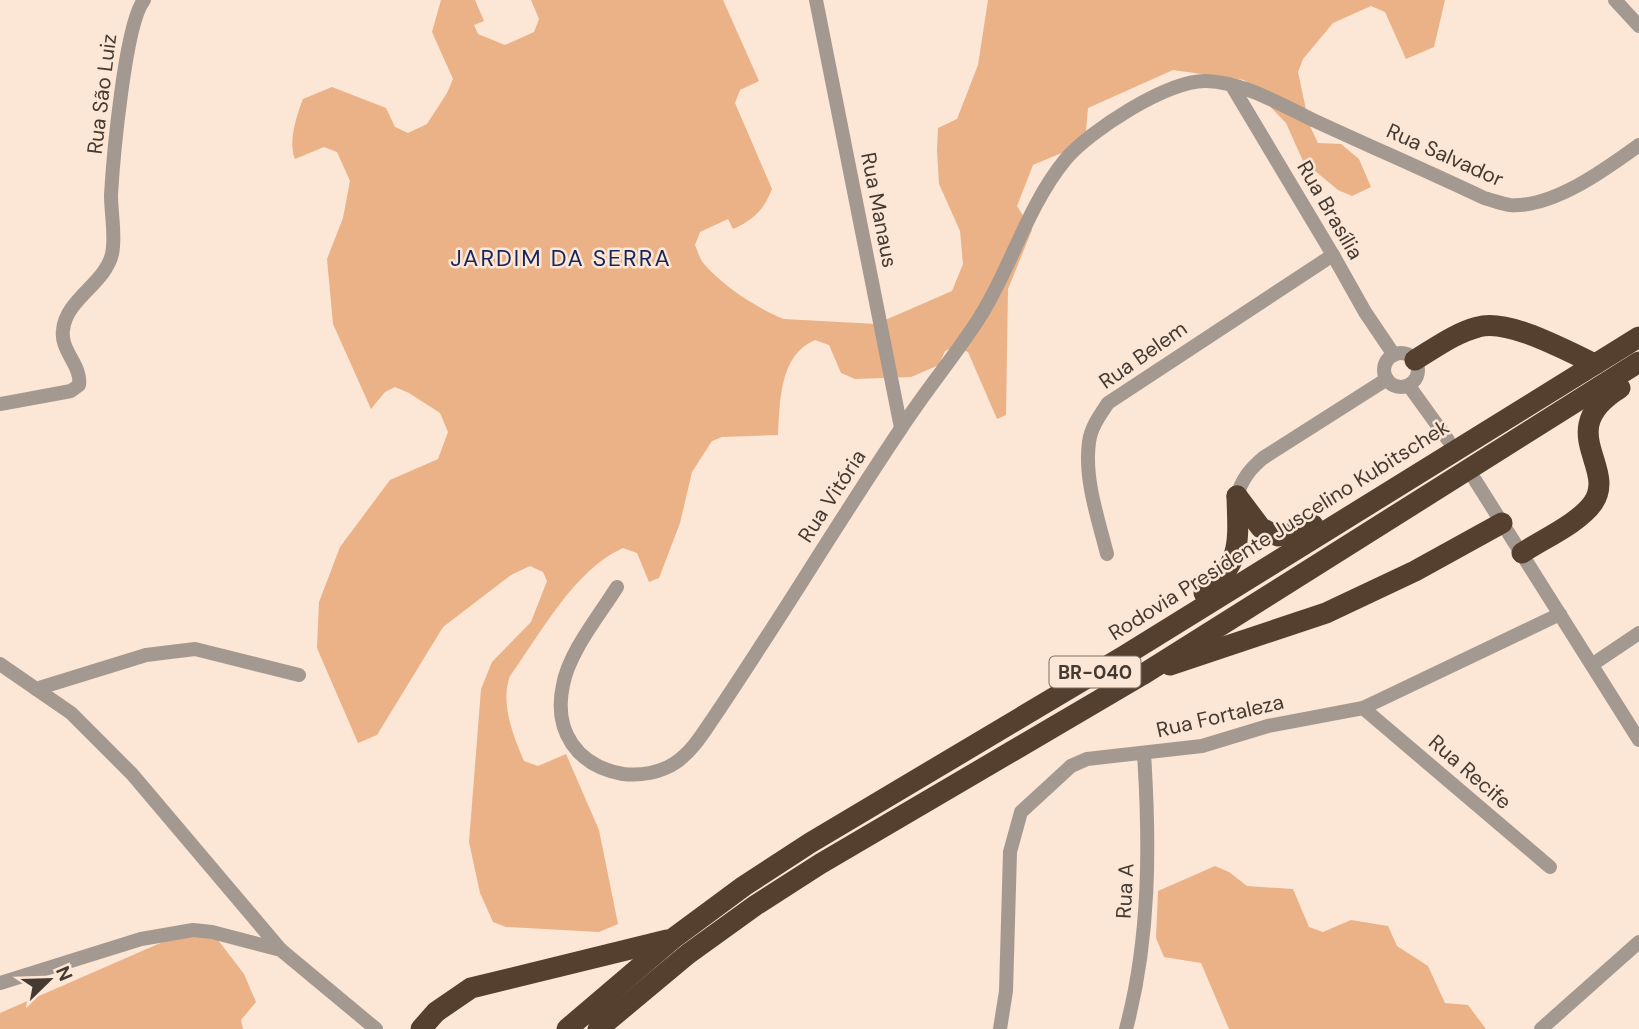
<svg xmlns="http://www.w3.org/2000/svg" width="1639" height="1029" font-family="'DM Sans',sans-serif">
  <rect width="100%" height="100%" fill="#fce6d5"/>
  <g fill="#ebb287">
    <path d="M441,0H475L484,21L474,25L478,34L505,45L534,32L539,19L531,0H723L759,81L740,90L735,103L772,189C764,210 753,220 733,229L728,219L700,232L695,245C698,252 700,260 705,265C723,286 758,309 784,319L876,324L952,291L963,264L960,231L939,184L937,151L938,128L957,119L978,65L988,0H1445L1434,47L1406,59L1385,12L1371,6L1333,23L1303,59L1298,72L1309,124L1318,143L1341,144L1359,159L1371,187L1352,196L1338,190L1303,161L1286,123L1244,80L1173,70L1088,108L1086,131L1071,149L1033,165L1017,206L1032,230L1008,289L1006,415L997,419L968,352L954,347L945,351L939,365L911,377L855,379L841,373L829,345L815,340C779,355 780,402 778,435L722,437L712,441L692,472L680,523L659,578L649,582L637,553L623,548C574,570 541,633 510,676C500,702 513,736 524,761L538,766L566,754L599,830L618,924L599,932L506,927L493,922L480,893L469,842L481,689L492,662L531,622L547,581L543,572L530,566L511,575L443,627L377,735L358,743L317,648L319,602L340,547L390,480L438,459L448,432L440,413L409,393L395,387L385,392L371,409L333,324L327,259L343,218L350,181L337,152L324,147L295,159C288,142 296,117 303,99L332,87L386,108L395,127L408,133L427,124L447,93L453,79L432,32Z"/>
    <path d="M1215,866L1229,872L1247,886L1293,889L1309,927L1323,932L1351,920L1388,926L1397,946L1428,966L1445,1003L1468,1005L1486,1029H1229L1201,963L1164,957L1156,938L1158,891Z"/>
    <path d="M181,934L218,940L244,974L256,1002L241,1020L243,1029H0V1013Z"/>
  </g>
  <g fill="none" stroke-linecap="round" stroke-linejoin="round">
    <g stroke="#a49990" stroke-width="14">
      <path d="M816,0L901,428"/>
      <path d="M1615,0L1639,26"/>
      <path d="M1232,86L1333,255L1365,312L1394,355"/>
      <circle cx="1401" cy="370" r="17"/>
      <path d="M1409,386L1448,440"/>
      <path d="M0,404L71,391L79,385C82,365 60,351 63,330C66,299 105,284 112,254C116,235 111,215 111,195C113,160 125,23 144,0"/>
      <path d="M1475,480L1639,740"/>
      <path d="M1237,496C1242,479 1250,469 1263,458L1387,379"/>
      <path d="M1107,554C1098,518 1084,479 1089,442C1091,427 1100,415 1108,403L1333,255"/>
      <path d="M617,587C599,616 569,652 563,685C553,731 577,766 623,774C640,776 660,773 675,763C690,753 700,738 710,723C776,626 836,525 902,427C926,390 954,357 978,320C1011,269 1026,208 1065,160C1089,131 1168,80 1206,81C1243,82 1280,104 1313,120C1369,146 1427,171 1484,198C1492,200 1502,204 1510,205C1553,208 1606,169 1639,145"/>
      <path d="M0,664L71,713L132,774L281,950"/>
      <path d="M1593,664L1639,633"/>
      <path d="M36,689L146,655L195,649L299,675"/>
      <path d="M1363,708L1550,867"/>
      <path d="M0,983L141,939L193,930L212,932L281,950L376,1029"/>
      <path d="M1000,1029L1006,991L1010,852L1021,812L1071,766L1087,759L1202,746L1268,726L1363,708L1560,614"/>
      <path d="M1126,1029C1150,939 1150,846 1144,754"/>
      <path d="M1541,1029L1639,942"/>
    </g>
    <g stroke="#553f2e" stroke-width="21">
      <path d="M1415,360C1435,348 1455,333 1478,327C1508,318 1567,351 1595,364"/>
      <path d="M1237,496L1261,528L1278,536L1299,532L1313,525"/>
      <path d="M1522,553C1543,539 1579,523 1593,503C1618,467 1552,430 1620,388"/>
      <path d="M1204,593C1243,563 1238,541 1237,496"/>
      <path d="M1170,665L1326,613L1415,571L1502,523"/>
      <path d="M421,1029L436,1012L471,988L667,940"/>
      <path d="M567,1029L675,937L744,886L810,843L1124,656L1639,337"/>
      <path d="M598,1029L688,954L756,905L820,864L1142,675L1639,362"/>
    </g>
  </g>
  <g text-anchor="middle" stroke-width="5" stroke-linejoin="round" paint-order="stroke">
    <rect fill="#fce6d5" stroke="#7c6e63" stroke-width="2" x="1049.5" y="656.5" width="91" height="31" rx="5"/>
    <g font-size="19" font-weight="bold" fill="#453a32">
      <text x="1095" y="679">BR-040</text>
    </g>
    <g font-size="21" fill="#453a32" stroke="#fce6d5">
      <text transform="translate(102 94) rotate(-83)" y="7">Rua São Luiz</text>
      <text transform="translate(1445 155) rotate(24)" y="7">Rua Salvador</text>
      <text transform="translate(879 210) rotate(79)" y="7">Rua Manaus</text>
      <text transform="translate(1330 210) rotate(60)" y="7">Rua Brasília</text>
      <text transform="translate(1143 355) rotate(-35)" y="7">Rua Belem</text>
      <text transform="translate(832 496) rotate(-57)" y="7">Rua Vitória</text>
      <text transform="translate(1279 530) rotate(-32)" y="7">Rodovia Presidente Juscelino Kubitschek</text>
      <text transform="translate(1220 716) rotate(-13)" y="7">Rua Fortaleza</text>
      <text transform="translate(1470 772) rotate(41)" y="7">Rua Recife</text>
      <text transform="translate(1125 891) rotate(-87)" y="7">Rua A</text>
    </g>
    <g font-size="23" letter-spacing="2" fill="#16255c" stroke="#fce6d5">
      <text x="561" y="266">JARDIM DA SERRA</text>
    </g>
  </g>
  <g transform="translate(49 980) rotate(67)" stroke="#fce6d5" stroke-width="5" paint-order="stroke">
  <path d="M0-5L12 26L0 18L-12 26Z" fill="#453a32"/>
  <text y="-10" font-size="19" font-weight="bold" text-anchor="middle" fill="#453a32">N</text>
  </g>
</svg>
